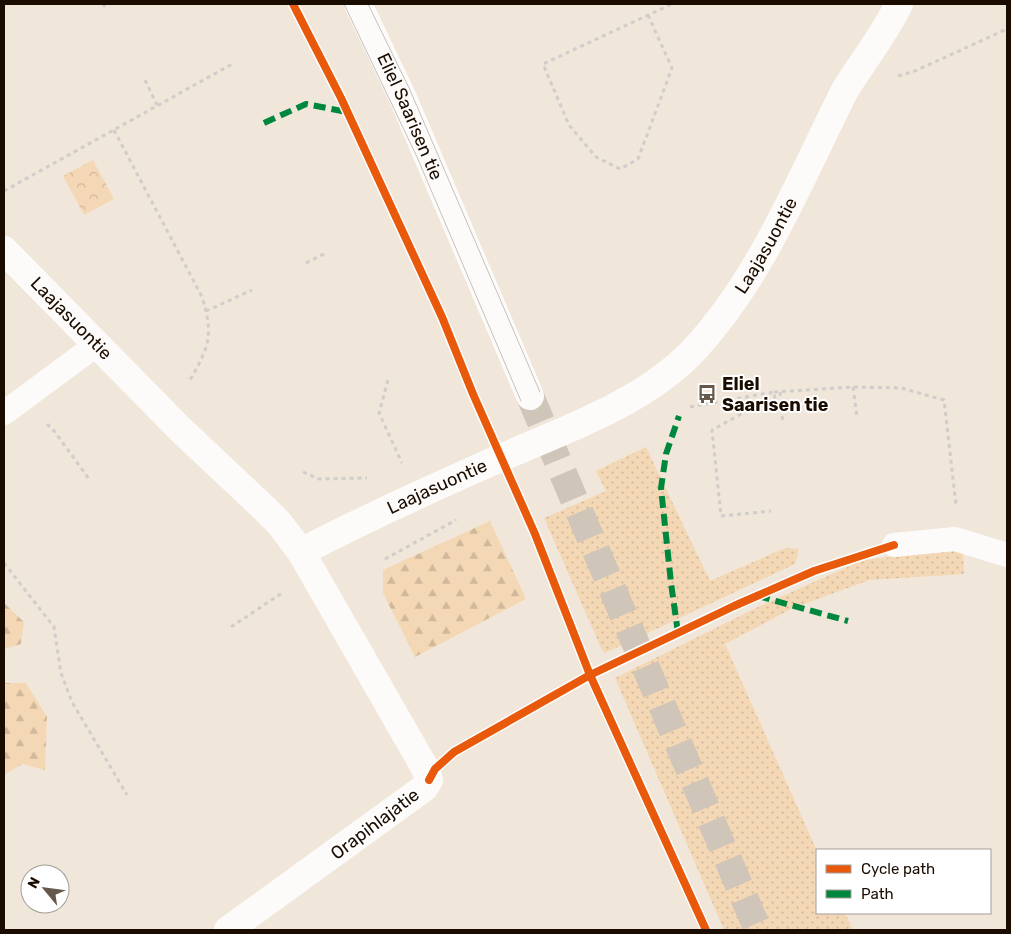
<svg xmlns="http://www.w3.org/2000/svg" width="1011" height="934" font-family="Rubik,sans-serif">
  <defs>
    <pattern id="grass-dots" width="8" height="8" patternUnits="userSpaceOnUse" patternTransform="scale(1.25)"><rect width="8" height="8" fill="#f4d8b5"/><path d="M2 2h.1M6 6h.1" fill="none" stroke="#d1b89a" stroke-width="1.8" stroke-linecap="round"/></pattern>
    <pattern id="forest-firs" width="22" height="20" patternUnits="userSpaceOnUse" patternTransform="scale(1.25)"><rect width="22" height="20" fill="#f4d8b5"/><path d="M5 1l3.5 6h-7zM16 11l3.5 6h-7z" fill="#d1b89a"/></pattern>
    <pattern id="park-crowns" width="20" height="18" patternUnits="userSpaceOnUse" patternTransform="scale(1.25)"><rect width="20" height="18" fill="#f4d8b5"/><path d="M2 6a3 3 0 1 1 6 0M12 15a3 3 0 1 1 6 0" fill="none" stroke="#d1b89a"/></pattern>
  </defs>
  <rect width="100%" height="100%" fill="#f0e6da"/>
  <g fill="url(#grass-dots)">
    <path d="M646,447L710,581L785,548L799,549L795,564L605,653L602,650L544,518L606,491L596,471Z"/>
    <path d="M963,549L964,574L869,580L791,609L725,644L817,851V913H845L853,930H724L615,678L758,607L863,560Z"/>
  </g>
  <g fill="url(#forest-firs)">
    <path d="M490,521L526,599L415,657L383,593V570Z"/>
    <path d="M4,603L24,622L21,644L4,649Z"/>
    <path d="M4,683H26L47,717L45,770L22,764L4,775Z"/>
  </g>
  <path fill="url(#park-crowns)" d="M93,160L114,199L84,215L63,176Z"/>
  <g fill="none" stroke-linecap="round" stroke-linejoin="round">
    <path stroke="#d0c5b9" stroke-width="28" stroke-dasharray="28 14" stroke-linecap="butt" d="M530,396L758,930"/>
    <g stroke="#d1cdca" stroke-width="3" stroke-dasharray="4 4" stroke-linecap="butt">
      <path d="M103,4L105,7"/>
      <path d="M648,15L672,68L638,159L620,169L596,157L569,125L543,64L672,4"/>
      <path d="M898,76L915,71L1007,29"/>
      <path d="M145,80L157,105"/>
      <path d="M114,130L202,297C214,335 209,347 190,380"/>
      <path d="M4,191L234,63"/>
      <path d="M306,263L326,253"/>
      <path d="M206,311L252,290"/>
      <path d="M388,380L379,413L402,463"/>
      <path d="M853,387L857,417"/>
      <path d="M774,392L853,387L901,388L944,400L956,505"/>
      <path d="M780,392L783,424"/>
      <path d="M690,407L774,392L776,406L754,407L712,430L721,516L771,511"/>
      <path d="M47,424L55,432L89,479"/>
      <path d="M303,472L319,479L367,478"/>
      <path d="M385,559L456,520"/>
      <path d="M4,563L54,627L61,673L72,702L127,795"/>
      <path d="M231,627L282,593"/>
    </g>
    <g stroke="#fdfbf9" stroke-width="24">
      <path d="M4,413L96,345"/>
      <path d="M894,545L955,539L1007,555"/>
    </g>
    <g stroke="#fdfbf9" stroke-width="28">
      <path id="s1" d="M358,4L402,96L530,396"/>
      <path id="s2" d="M4,250L180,429L265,509L279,523L301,552L425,768L429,780L424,788L228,930"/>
      <path id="s3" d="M301,552C365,519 430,489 496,460C563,430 641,405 693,351C762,277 800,179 845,90C863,61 884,35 899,4"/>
    </g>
    <g stroke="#c4c0bc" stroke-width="1">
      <path d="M344,4L417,157L521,401"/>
      <path d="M368,4L410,90L540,392"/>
    </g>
    <g stroke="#00873e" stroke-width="6" stroke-dasharray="12 6" stroke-linecap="butt">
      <path d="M264,123L306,104L347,112"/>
      <path d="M758,596L848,621"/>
      <path d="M678,633L671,583L661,488L666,454L679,416"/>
    </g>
    <g stroke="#fff" stroke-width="11">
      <g id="cycleway">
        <path d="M293,4L341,98L442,317L473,394L535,534L590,675L706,930"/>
        <path d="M429,780L435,769L454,752L590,675L734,606L814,571L894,545"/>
      </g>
    </g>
    <use href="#cycleway" stroke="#e8590c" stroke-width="8"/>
  </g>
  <defs>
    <g id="bus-bare" transform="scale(1.5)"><path d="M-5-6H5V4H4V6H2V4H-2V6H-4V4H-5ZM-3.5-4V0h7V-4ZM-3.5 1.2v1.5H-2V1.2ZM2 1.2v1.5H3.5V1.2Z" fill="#66584c" stroke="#fff" stroke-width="2.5" paint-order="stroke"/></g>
  </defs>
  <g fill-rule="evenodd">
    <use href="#bus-bare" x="707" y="394"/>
  </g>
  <g text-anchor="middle" stroke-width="4" stroke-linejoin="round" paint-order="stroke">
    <g font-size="18" fill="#1b0c00" stroke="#fff">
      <text dy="6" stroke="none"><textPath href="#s1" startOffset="124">Eliel Saarisen tie</textPath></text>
      <text dy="6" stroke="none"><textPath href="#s3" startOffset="571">Laajasuontie</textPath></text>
      <text dy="6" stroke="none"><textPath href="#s2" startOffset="96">Laajasuontie</textPath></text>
      <text dy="6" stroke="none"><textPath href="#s3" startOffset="151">Laajasuontie</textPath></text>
      <text transform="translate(375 824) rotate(-37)" y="6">Orapihlajatie</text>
    </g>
    <g font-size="18" font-weight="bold" fill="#1b0c00" stroke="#fff" text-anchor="start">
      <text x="722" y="390">Eliel<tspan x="722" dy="21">Saarisen tie</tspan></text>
    </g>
  </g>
  <rect width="1011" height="934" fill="none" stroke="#1b0c00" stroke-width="10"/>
  <rect x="816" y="849" width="175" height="65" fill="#ffffff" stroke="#a49e99"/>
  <rect x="826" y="865" width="25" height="8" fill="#e8590c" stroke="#a49e99"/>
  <text x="861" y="874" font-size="15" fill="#1b0c00">Cycle path</text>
  <rect x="826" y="890" width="25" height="8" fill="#00873e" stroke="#a49e99"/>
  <text x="861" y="899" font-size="15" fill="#1b0c00">Path</text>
  <g transform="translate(45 889) rotate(299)"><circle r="24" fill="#ffffff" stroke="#a49e99"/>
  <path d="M0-4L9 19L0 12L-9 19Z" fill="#66584c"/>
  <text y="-8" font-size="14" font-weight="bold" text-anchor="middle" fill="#1b0c00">N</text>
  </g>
</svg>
